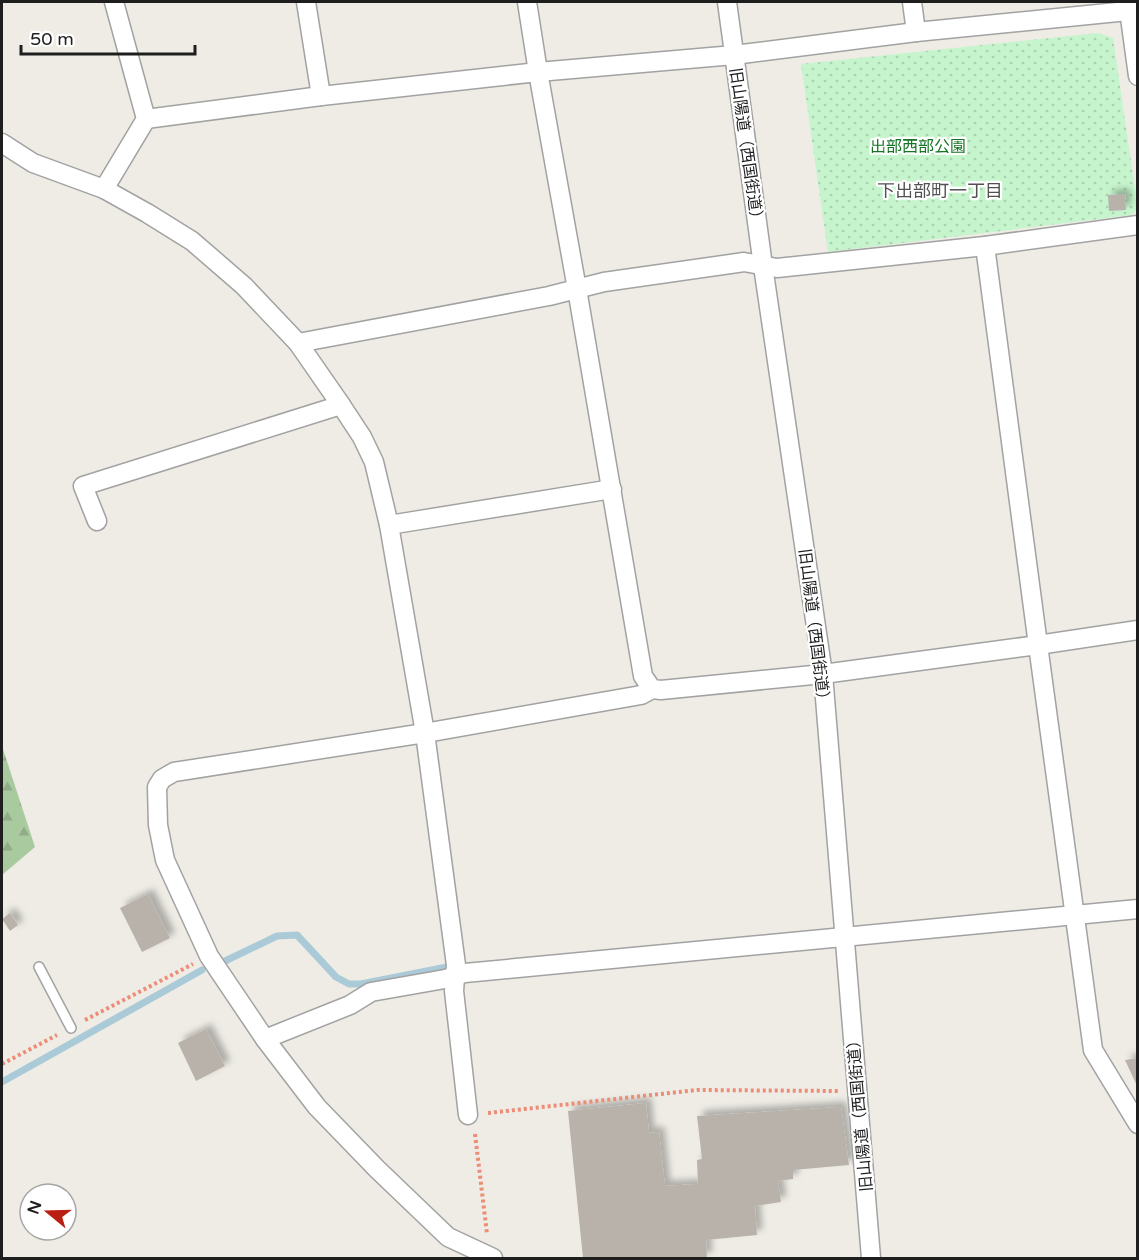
<svg xmlns="http://www.w3.org/2000/svg" width="1139" height="1260" font-family="'Varela Round','Noto Sans JP',sans-serif">
  <defs>
    <pattern id="forest-firs" width="22" height="20" patternUnits="userSpaceOnUse" patternTransform="scale(1.5)"><rect width="22" height="20" fill="#a8ca9e"/><path d="M5 1l3.5 6h-7zM16 11l3.5 6h-7z" fill="#90ad88"/></pattern>
    <pattern id="park-dots" width="8" height="8" patternUnits="userSpaceOnUse" patternTransform="scale(1.5)"><rect width="8" height="8" fill="#c6f5cd"/><path d="M2 2h.1M6 6h.1" fill="none" stroke="#aad2b0" stroke-width="1.8" stroke-linecap="round"/></pattern>
    <filter id="shadow"><feDropShadow dx="5.5" dy="-5.5" stdDeviation="3" flood-color="#0004"/></filter>
  </defs>
  <rect width="100%" height="100%" fill="#eeece5"/>
  <path fill="url(#forest-firs)" d="M2,746L35,847L2,875Z"/>
  <path fill="url(#park-dots)" d="M1098,33L1113,38L1137,202V209L1132,215L828,252L801,64Z"/>
  <g fill="none" stroke-linecap="round" stroke-linejoin="round">
    <g stroke="#aacad8" stroke-width="7">
      <path d="M223,962L277,936L297,935L336,977L349,984H361L447,967"/>
      <path d="M2,1082L202,970"/>
    </g>
  </g>
  <g fill="#b8b2ab" filter="url(#shadow)">
    <path d="M1125,194L1126,210L1109,211L1108,195Z"/>
    <path d="M148,894L170,938L142,952L120,908Z"/>
    <path d="M10,913L18,925L10,931L2,919Z"/>
    <path d="M206,1029L225,1066L196,1081L178,1043Z"/>
    <path d="M1138,1058V1088L1125,1060Z"/>
    <path d="M646,1103L649,1133L659,1132L665,1186L698,1184L697,1160L702,1159L697,1116L841,1107L849,1165L793,1170V1179L778,1181L781,1202L755,1206L757,1235L706,1240L707,1258H583L568,1111Z"/>
  </g>
  <g fill="none" stroke-linecap="round" stroke-linejoin="round">
    <g stroke="#a2a2a2" stroke-width="12">
      <path id="service" d="M39,967L71,1028"/>
    </g>
    <g stroke="#a2a2a2" stroke-width="21">
      <g id="minor">
        <path d="M306,2L321,96"/>
        <path d="M527,2L538,72L577,289L643,676L652,689L661,690L823,674L1038,645L1138,630"/>
        <path d="M727,2L763,266L823,674L871,1258"/>
        <path d="M912,2L916,32"/>
        <path d="M1129,10L1138,76"/>
        <path d="M146,119L321,96L538,72L734,55L916,32L1138,10"/>
        <path d="M2,143L33,163L104,189L147,213L192,241L244,286L298,343L341,405L362,437L374,462L389,525L425,733L456,965L454,991L468,1115"/>
        <path d="M104,189L146,119L114,2"/>
        <path d="M985,246L1038,645L1093,1050L1138,1124"/>
        <path d="M298,343L549,296L604,282L744,262L777,268L985,246L1138,225"/>
        <path d="M97,521L83,486L341,405"/>
        <path d="M389,525L612,489"/>
        <path d="M265,1039L350,1005L371,992L445,979L465,973L1138,909"/>
        <path d="M493,1258L448,1237L377,1169L317,1107L265,1039L209,956L165,860L158,825L157,787L162,779L174,772L425,733L641,695L652,689"/>
      </g>
    </g>
    <g stroke="#ed8c77" stroke-width="4" stroke-dasharray="3 3" stroke-linecap="butt">
      <path d="M85,1020L193,964"/>
      <path d="M2,1064L57,1035"/>
      <path d="M488,1113L697,1090L839,1091"/>
      <path d="M475,1134L487,1234"/>
    </g>
    <use href="#service" stroke="#fff" stroke-width="9"/>
    <use href="#minor" stroke="#fff" stroke-width="18"/>
  </g>
  <g text-anchor="middle" stroke-width="4.5" stroke-linejoin="round" paint-order="stroke">
    <g font-size="16" fill="#157424" stroke="#fff">
      <text x="918" y="152">出部西部公園</text>
    </g>
    <g font-size="16" fill="#1e1e1e" stroke="#fff">
      <text transform="translate(747 147) rotate(82)" y="6">旧山陽道（西国街道）</text>
      <text transform="translate(815 628) rotate(83)" y="6">旧山陽道（西国街道）</text>
      <text transform="translate(859 1112) rotate(-95)" y="6">旧山陽道（西国街道）</text>
    </g>
    <g font-size="18" fill="#515151" stroke="#fff">
      <text x="940" y="197">下出部町一丁目</text>
    </g>
  </g>
  <rect width="1139" height="1260" fill="none" stroke="#1e1e1e" stroke-width="6"/>
  <g transform="translate(48 1212) rotate(289)"><circle r="28" fill="#ffffff" stroke="#a5a5a5" stroke-width="1.5"/>
  <path d="M0-4.5L10 22L0 15L-10 22Z" fill="#bb1e12"/>
  <text y="-9" font-size="16" font-weight="bold" text-anchor="middle" fill="#1e1e1e">N</text>
  </g>
  <path d="M21 45v9h174v-9" fill="none" stroke="#1e1e1e" stroke-width="3"/>
  <text x="30" y="45" font-size="18" fill="#1e1e1e" stroke="#ffffff" stroke-width="4.5" paint-order="stroke">50 m</text>
</svg>
